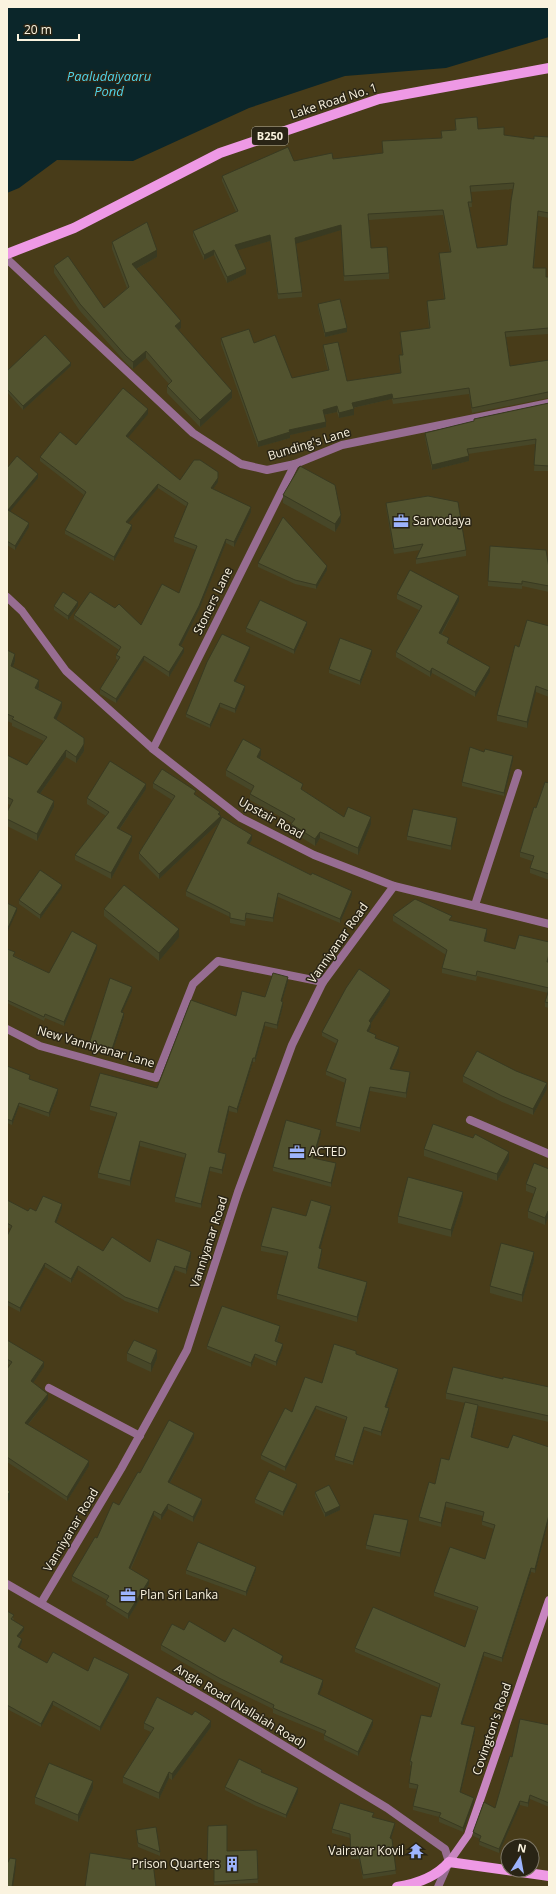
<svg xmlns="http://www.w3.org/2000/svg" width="556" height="1894" font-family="'Open Sans',sans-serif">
  <rect width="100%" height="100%" fill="#483c19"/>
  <path fill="#0b262a" d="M7,7H549V37L446,68L345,76L249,108L133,161L57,160L19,188L7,193Z"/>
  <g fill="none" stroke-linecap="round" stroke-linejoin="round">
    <path stroke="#976d92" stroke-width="8" d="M49,1388L140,1436"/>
    <g stroke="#976d92" stroke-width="8">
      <path d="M7,259L193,433L241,464L267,470L295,464L342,445L549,403"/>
      <path d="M7,597L22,611L66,671L153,749L241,818L314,855L394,886L549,924"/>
      <path d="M153,749L295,464"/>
      <path d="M475,905L518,773"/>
      <path d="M7,1029L40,1046L156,1078L193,984L218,961L323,982"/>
      <path d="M470,1120L549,1154"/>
      <path d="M7,1584L217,1705L387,1808L445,1849L449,1862L438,1887"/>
      <path d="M41,1603L121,1469L187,1350L238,1192L292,1045L323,982L394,886"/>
    </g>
    <path stroke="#c886c1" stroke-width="8" d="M449,1862L468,1835L549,1600"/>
    <g stroke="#ee99e5" stroke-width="10">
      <path d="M7,254L74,228L220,153L379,99L549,68"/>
      <path d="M397,1887C416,1884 436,1877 449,1862L549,1876"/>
    </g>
  </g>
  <g fill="#474728" fill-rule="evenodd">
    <path d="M455,119L478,129L504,135L534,139L549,137V218L538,216L534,268L546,277H549V334L506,337L510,366L549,360V398H548L472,413L469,394L393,404L392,399L353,408L354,415L339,418L337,412L324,415L326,427L290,435V438L258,447L221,344V338L254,343L292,378L328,371L323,350V345L347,381L400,373L399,355H402L400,332L429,328L427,306V301L444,299L439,258V253L450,252L443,215L369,220L371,248L389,273V279L344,281L341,230L296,243L302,292V297L278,299L270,241L237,250L246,274L227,283L214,255L204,260L193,236V231L236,212L222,181V176L294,161L333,159L383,153L382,141L441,138V131L455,130ZM513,189L507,245L477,248L469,207H472L471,192Z"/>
    <path d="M112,242L157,257L136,269L181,328L178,330L232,398L200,427L167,393V386L169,384L146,358L133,369L126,363L80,311L54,273V266L104,308L127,288L112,249Z"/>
    <path d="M318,304L347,332L325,337L318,308Z"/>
    <path d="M71,366L23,410L7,392V371Z"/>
    <path d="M549,403V471H534L535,444L468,454L469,461L432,470L425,438V433L474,421V419Z"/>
    <path d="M148,414L128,437L180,480L218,482L213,489L251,512L234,547L226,543L199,610L181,646L184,652L169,677L144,660L116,703L100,694V689L118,660L116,659V655L119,650L74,619V615L115,608L141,625L179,593L196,550L174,542V537L187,507L158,488L128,523L132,529L114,561L65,534V530L84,495L40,461V457L76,445Z"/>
    <path d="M7,468L38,478L10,511L29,527L15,550L7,545Z"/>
    <path d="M283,495L341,522L335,532L283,503Z"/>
    <path d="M386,503L466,550V556L416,564V559L420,550L394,554L386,508Z"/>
    <path d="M258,563L327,570L316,589L295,584L258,567Z"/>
    <path d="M549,568V592L522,586V589L488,586V581Z"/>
    <path d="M397,594L459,601L442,634L449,644L490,672L475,697L432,673L430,677L396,657V652L419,610L397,599Z"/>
    <path d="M54,606H78L68,620L54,610Z"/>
    <path d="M307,625L294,654L246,632V628Z"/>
    <path d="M549,626V697L536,692L527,728L497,721V715L519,647Z"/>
    <path d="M7,650L15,661L13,667L39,687L38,690L62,708L56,719L84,751L76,763L66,757L40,794L54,807L37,841L7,826V812L11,805L7,804V755L27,765L44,741L12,726V723L7,721Z"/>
    <path d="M250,651L235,682L245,690L235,713L220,707L210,728L186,717V714Z"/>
    <path d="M372,654L360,685L329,673V669Z"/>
    <path d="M261,755L259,759L303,790L344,817L371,824L358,855L320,838L315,846L291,831L292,823L250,800V794L252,791L226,776V770Z"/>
    <path d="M513,760L504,796L462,786V782Z"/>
    <path d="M153,783L196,795L220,815L221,819L252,840L249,844L311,875L352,895L340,923L278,897L273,922L246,918L245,926L230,923V917L186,896V891L219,823L159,879L139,859V853L172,800L153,788Z"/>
    <path d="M549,783V880L530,873V868L532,861L520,857V852L536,808Z"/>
    <path d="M146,789L120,829L132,841L111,879L75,860V855L106,816L87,804V798Z"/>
    <path d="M457,822L451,850L407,840V836Z"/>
    <path d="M62,888L40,919L19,904V900Z"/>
    <path d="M104,909L179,937L159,961L104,916Z"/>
    <path d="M393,915L452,921L487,934L485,941L515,949L549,942V959L548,962H549V1008L545,1007V1002L548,993L477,976L476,981L442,973V968L446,955L393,921Z"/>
    <path d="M7,949L15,956L49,973L97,949L64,1026L45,1018L44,1021L7,1003Z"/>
    <path d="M288,981L282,1001L283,1006L277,1029L265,1026L255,1062H253L237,1113L229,1111L219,1152L226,1158L222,1174L210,1171L201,1208L175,1202V1197L185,1158L140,1146L130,1186L98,1178V1173L116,1117L90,1110V1106L157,1088L236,1016Z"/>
    <path d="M132,991L122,1012L124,1017L111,1056L89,1048V1044Z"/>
    <path d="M390,995L371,1023V1027L369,1032L376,1038L399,1052L392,1069L410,1077L406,1098L370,1091L360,1132L336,1126V1122L345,1083L326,1075V1071L337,1044L322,1036V1032Z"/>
    <path d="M7,1066L30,1079L58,1093L49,1117L19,1106L12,1125L7,1123Z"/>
    <path d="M516,1071L547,1089L533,1115L502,1102L463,1082V1076Z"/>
    <path d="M321,1134L314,1158L336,1167L331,1187L273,1171V1167Z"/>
    <path d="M424,1149L509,1160L497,1181L424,1156Z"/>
    <path d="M549,1169V1218H548L545,1225L528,1218V1211L534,1194L526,1191V1184Z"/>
    <path d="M7,1200L28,1211H36L62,1208L56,1223L103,1251L150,1262L191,1257L186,1274L175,1270L158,1313L125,1301L78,1270L71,1283L45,1267L20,1312L7,1305V1236L10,1229L7,1227Z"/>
    <path d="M463,1200L451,1237L398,1223V1216Z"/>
    <path d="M331,1211L320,1248L322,1253L319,1268L367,1286L357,1322L277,1299V1294L287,1256L261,1251V1246L306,1216Z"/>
    <path d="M534,1260L522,1302L490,1293V1286Z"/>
    <path d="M280,1330L277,1341L283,1348L276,1366L255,1357L251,1367L207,1349V1346Z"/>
    <path d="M7,1340L44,1367L33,1383L48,1399L28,1425L89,1466L67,1501L7,1462V1369L10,1365L7,1364Z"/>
    <path d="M127,1353L157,1358L151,1372L127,1361Z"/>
    <path d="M356,1354L398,1373L386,1408L389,1412L381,1436L364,1430L353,1465L335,1460V1456L346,1420L316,1409L285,1471L261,1459V1455L292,1412L322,1383Z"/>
    <path d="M503,1379L549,1387V1422L478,1406V1409L472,1438L508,1448L549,1447V1519L535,1573L531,1572L502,1662L484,1656L462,1724L475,1731L461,1792L474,1802L463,1832L439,1822V1817L413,1810V1806L417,1789L409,1788V1783L411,1766L410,1765V1761L431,1717L439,1688L355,1652V1648L465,1647L477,1611L434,1596V1592L485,1559L494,1529L482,1525V1521L483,1516L446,1507L441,1527L419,1521V1517L435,1484L449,1460L465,1403L446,1399V1393Z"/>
    <path d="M194,1438L170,1483L202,1504L193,1522L168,1509L161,1520L154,1515L131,1569L149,1584L128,1619L106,1605L107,1600L72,1581V1576L140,1473Z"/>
    <path d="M297,1487L283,1516L255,1503V1499Z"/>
    <path d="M315,1492L340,1510L325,1517L315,1496Z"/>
    <path d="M408,1524L400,1557L366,1549V1545Z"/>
    <path d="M186,1570H256L246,1596L186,1574Z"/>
    <path d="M7,1611L14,1619L13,1620L24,1630L19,1637L22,1642L19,1648L47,1663L88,1671L129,1678L100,1731L53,1705L41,1727L7,1709Z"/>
    <path d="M184,1630L225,1642L283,1661L282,1663L323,1685L319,1694L373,1725L358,1756L324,1740V1734L273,1713V1709L219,1683L161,1650V1645Z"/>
    <path d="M192,1715L211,1727L172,1780L169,1778L159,1799L123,1783V1777L151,1732L144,1729V1723Z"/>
    <path d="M549,1725V1807L530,1799L528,1807L520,1805L499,1853L479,1845L480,1839L473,1836V1832L495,1808L512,1757Z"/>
    <path d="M262,1773L298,1792L286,1818L256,1806L225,1790V1787Z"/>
    <path d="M93,1788L78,1822L35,1804V1797Z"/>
    <path d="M373,1817L395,1826L391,1838L396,1874L363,1879L359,1859H351L350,1838L332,1833V1829Z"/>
    <path d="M208,1826L227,1851L257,1850L258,1883L214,1885V1870H207Z"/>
    <path d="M136,1830L160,1852V1856L138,1847Z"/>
  </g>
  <g fill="#393a21">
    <path d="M538,211V216L533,273V268Z"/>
    <path d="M341,225V230L295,244V238Z"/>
    <path d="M270,235V241L235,251V245Z"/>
    <path d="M157,250V257L132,271V264Z"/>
    <path d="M214,250V255L204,260V255Z"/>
    <path d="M246,269V274L227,283V277Z"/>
    <path d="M181,321V328L175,333V326Z"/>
    <path d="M347,328V332L325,337V333Z"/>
    <path d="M146,351V358L133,369V362Z"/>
    <path d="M71,363V366L23,410V406Z"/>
    <path d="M232,391V398L200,427V420Z"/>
    <path d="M392,394V399L352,408V403Z"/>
    <path d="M337,406V412L323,415V410Z"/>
    <path d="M148,409V414L126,440V436Z"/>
    <path d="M354,409V415L339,418V413Z"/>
    <path d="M326,422V427L290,435V438L258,447V442L289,430Z"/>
    <path d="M469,456V461L432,470V465Z"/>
    <path d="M38,474V478L8,514V510Z"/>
    <path d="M218,478V482L211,492V488Z"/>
    <path d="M158,484V488L126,526V522Z"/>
    <path d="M251,507V512L234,547V542Z"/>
    <path d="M341,515V522L335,532V524Z"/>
    <path d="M29,523V527L15,550V546Z"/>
    <path d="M132,525V529L114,561V557Z"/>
    <path d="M226,539V543L199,610L179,650V645Z"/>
    <path d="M327,566V570L316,589V585Z"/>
    <path d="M459,596V601L439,638V633Z"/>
    <path d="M78,602V606L68,620V616Z"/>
    <path d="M307,622V625L294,654V650Z"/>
    <path d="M250,647V651L234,685V681Z"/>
    <path d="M184,648V652L169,677V672Z"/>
    <path d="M372,650V654L360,685V681Z"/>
    <path d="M15,654V661L11,672V666Z"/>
    <path d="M144,656V660L116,703V699Z"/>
    <path d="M490,667V672L475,697V692Z"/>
    <path d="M432,668V673L430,677V672Z"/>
    <path d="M39,680V687L35,695V688Z"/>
    <path d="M245,686V690L235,713V709Z"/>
    <path d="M536,686V692L527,728V722Z"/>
    <path d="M62,702V708L54,724V718Z"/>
    <path d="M220,703V707L210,728V725Z"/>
    <path d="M84,744V751L76,763V757Z"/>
    <path d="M261,749V755L257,764V757Z"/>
    <path d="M66,750V757L37,798V792Z"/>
    <path d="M513,756V760L504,796V793Z"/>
    <path d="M146,784V789L117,833V828Z"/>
    <path d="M54,801V807L37,841V834Z"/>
    <path d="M220,812V817L221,816V821L159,879V874Z"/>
    <path d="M371,817V824L358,855V848Z"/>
    <path d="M457,818V822L451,850V846Z"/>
    <path d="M320,832V838L315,846V839Z"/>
    <path d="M252,835V840L247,847V843Z"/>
    <path d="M132,836V841L111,879V873Z"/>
    <path d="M62,885V888L40,919V915Z"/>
    <path d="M352,891V895L340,923V919Z"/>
    <path d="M278,893V897L273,922V918Z"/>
    <path d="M17,908V911L7,933V930Z"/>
    <path d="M179,929V937L159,961V953Z"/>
    <path d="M487,929V934L484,946V941Z"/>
    <path d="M97,945V949L64,1026V1022Z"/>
    <path d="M288,977V981L281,1005V1001Z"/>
    <path d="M132,987V991L121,1015V1012Z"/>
    <path d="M390,990V995L369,1026V1021Z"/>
    <path d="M283,1002V1006L277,1029V1025Z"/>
    <path d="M124,1013V1017L111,1056V1052Z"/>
    <path d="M265,1022V1026L255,1062V1058Z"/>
    <path d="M371,1023V1027L367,1036V1031Z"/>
    <path d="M399,1047V1052L390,1073V1069Z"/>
    <path d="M253,1058V1062L237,1113V1109Z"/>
    <path d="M410,1072V1077L406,1098V1093Z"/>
    <path d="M547,1083V1089L533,1115V1109Z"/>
    <path d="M370,1087V1091L360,1132V1128Z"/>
    <path d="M58,1089V1093L49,1117V1113Z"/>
    <path d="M19,1103V1106L12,1125V1121Z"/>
    <path d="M229,1106V1111L218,1156V1152Z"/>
    <path d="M321,1130V1134L313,1162V1158Z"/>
    <path d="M140,1141V1146L130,1186V1181Z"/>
    <path d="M509,1152V1160L497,1181V1174Z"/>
    <path d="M226,1154V1158L222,1174V1170Z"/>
    <path d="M336,1163V1167L331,1187V1183Z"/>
    <path d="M210,1167V1171L201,1208V1204Z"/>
    <path d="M463,1192V1200L451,1237V1230Z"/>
    <path d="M62,1204V1208L55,1226V1222Z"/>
    <path d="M331,1206V1211L319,1253V1248Z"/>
    <path d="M548,1211V1218L545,1225V1218Z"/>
    <path d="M322,1249V1253L318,1272V1268Z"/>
    <path d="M191,1252V1257L186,1274V1269Z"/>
    <path d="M534,1252V1260L522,1302V1295Z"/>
    <path d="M45,1263V1267L20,1312V1308Z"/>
    <path d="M78,1266V1270L71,1283V1279Z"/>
    <path d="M175,1266V1270L158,1313V1309Z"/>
    <path d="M367,1282V1286L357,1322V1317Z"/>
    <path d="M280,1326V1330L275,1345V1341Z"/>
    <path d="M283,1344V1348L276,1366V1362Z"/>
    <path d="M157,1350V1358L151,1372V1364Z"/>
    <path d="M255,1354V1357L251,1367V1363Z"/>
    <path d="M44,1362V1367L31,1386V1381Z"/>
    <path d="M398,1369V1373L385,1411V1407Z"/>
    <path d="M48,1394V1399L25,1428V1423Z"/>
    <path d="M478,1405V1409L471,1442V1437Z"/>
    <path d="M316,1406V1409L285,1471V1467Z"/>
    <path d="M389,1408V1412L381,1436V1432Z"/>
    <path d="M364,1427V1430L353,1465V1462Z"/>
    <path d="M194,1433V1438L168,1486V1482Z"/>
    <path d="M89,1461V1466L67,1501V1497Z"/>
    <path d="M297,1484V1487L283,1516V1512Z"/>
    <path d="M10,1492V1499L7,1503V1495Z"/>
    <path d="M202,1499V1504L193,1522V1517Z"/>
    <path d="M446,1502V1507L441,1527V1523Z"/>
    <path d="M168,1504V1509L161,1520V1515Z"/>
    <path d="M340,1506V1510L325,1517V1513Z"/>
    <path d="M154,1511V1515L129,1572V1568Z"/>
    <path d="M549,1515V1519L535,1573V1569Z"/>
    <path d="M408,1520V1524L400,1557V1553Z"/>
    <path d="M256,1567V1570L246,1596V1592Z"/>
    <path d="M531,1568V1572L502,1662V1658Z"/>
    <path d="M149,1580V1584L128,1619V1614Z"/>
    <path d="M24,1627V1630L17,1639V1636Z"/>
    <path d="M22,1639V1642L18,1651V1647Z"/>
    <path d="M484,1652V1656L461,1728V1724Z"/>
    <path d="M283,1656V1661L280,1667V1662Z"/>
    <path d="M129,1674V1678L100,1731V1727Z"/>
    <path d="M323,1680V1685L318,1698V1694Z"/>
    <path d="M53,1701V1705L41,1727V1724Z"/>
    <path d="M373,1720V1725L358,1756V1752Z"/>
    <path d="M211,1721V1727L172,1780V1774Z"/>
    <path d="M475,1727V1731L460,1796V1792Z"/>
    <path d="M169,1772V1778L159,1799V1793Z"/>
    <path d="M93,1781V1788L78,1822V1815Z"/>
    <path d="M298,1788V1792L286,1818V1815Z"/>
    <path d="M530,1795V1799L528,1807V1803Z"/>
    <path d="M474,1798V1802L463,1832V1828Z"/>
    <path d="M520,1801V1805L499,1853V1849Z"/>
    <path d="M395,1823V1826L390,1842V1838Z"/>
    <path d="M16,1859V1866L13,1887H12Z"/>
  </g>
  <g fill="#52532f" stroke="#393a21" fill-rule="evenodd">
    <path d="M477,117L478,129L504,127V135L534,139V136L549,137V213L538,211L533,268H546V277H549V328L505,332L510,366L549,360V393L548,392L472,408L469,388L393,399L392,394L352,403L354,409L339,413L337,406L323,410L326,422L289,430L290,432L258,442L221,338L249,329L254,343L275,335L292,378L329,370L323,345L338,342L347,381L401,373L399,355H403L400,332L430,328L427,301L445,299L439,253L451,252L443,210L368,214L371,248L387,247L389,273L344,276L341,225L295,238L302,292L278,294L270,235L235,245L246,269L227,277L214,250L204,255L193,231L238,211L222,176L288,147L294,161L332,153L333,159L383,153L382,141L442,138L441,131L456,130L455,119ZM514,183L511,201L507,245L477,248L468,202H472L470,186Z"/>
    <path d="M147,222L157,250L132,264L181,321L175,326L232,391L200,420L167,386L172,381L146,351L133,362L126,356L80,304L54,266L68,256L104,308L129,287L112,242Z"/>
    <path d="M340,299L347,328L325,333L318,304Z"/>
    <path d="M45,335L71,363L23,406L7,389V371Z"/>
    <path d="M123,388L148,409L126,436L180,480L194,460H200L218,472V478L211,488L251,507L234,542L226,539L199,606L179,645L184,648L169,672L144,656L116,699L100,689L120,657L116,655L121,647L74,615L90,592L115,608L119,604L141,625L162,584L179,593L197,546L174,537L188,503L158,484L126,522L132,525L114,557L65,530L86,492L40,457L60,432L76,445Z"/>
    <path d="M549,403V466L534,465L536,439L467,449L469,456L432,465L425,433L474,421V419Z"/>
    <path d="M17,456L38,474L8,510L29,523L15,546L7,541V468Z"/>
    <path d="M300,466L335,485L341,515L335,524L283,495Z"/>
    <path d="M428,496L458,502L466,550L416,559L423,544L394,549L386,503Z"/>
    <path d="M283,517L327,566L316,585L295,580L258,563Z"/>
    <path d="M490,546L546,550L549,568V586L522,581V584L488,581Z"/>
    <path d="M410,570L459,596L439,633L449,638L447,643L490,667L475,692L432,668L430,672L396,652L422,606L397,594Z"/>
    <path d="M63,592L78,602L68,616L54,606Z"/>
    <path d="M260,600L307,622L294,650L246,628Z"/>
    <path d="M527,620L549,626V691L536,686L527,722L497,715L515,645L519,647Z"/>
    <path d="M222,634L250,647L234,681L245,686L235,709L220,703L210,725L186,714L207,662Z"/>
    <path d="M340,638L372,650L360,681L329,669Z"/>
    <path d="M7,650L15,654L11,666L39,680L35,688L62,702L54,718L84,738V744L76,757L66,750L37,792L54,801L37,834L7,819V812L13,800L7,797V755L27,765L47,737L12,719L14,717L7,714Z"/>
    <path d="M243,739L261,749L257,757L303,784L301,789L344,817L348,807L371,817L358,848L320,832L315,839L291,824L295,819L250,794L254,786L226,770Z"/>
    <path d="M470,747L484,752L485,749L513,756L504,793L462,782Z"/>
    <path d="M110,761L146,784L117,828L132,836L111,873L75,855L109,812L87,798Z"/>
    <path d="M162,769L196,791L194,794L220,812L218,814L221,816L159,874L139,853L175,796L153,783Z"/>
    <path d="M545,782L549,783V874L530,868L534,856L520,852L534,807L536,808Z"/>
    <path d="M413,809L457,818L451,846L407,836Z"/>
    <path d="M222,817L252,835L247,843L311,875L312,873L352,891L340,919L278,893L273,918L246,913L245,921L230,918V913L186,891Z"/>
    <path d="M40,870L62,885L40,915L19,900Z"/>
    <path d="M124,885L179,929L159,953L104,909Z"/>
    <path d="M415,899L452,916L449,920L487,929L484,941L515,949L519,935L549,942V954L547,962H549V988L477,971L476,976L442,968L447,950L393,915Z"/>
    <path d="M7,903L17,908L7,930Z"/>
    <path d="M72,931L97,945L64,1022L45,1014L44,1017L7,1000V949L15,952L13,956L49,973Z"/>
    <path d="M359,969L390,990L369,1021L371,1023L367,1031L376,1035L375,1038L399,1047L390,1069L410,1072L406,1093L370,1087L360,1128L336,1122L346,1079L326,1071L338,1040L322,1032L346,988Z"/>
    <path d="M273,973L288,977L281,1001L283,1002L277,1025L265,1022L255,1058H253L237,1109L229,1106L218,1152L226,1154L222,1170L210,1167L201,1204L175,1197L186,1154L140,1141L130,1181L98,1173L117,1113L90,1106L100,1073L157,1088L191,1000L236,1016L242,991L265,997Z"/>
    <path d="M110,978L132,987L121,1012L124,1013L111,1052L89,1044Z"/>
    <path d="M549,989V1003L545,1002Z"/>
    <path d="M477,1051L516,1071L547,1083L533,1109L502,1096L463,1076Z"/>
    <path d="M7,1066L30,1075L29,1079L58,1089L49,1113L19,1103L12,1121L7,1119Z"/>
    <path d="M286,1120L321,1130L313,1158L336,1163L331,1183L273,1167Z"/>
    <path d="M433,1124L473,1138L475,1134L509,1152L497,1174L424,1149Z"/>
    <path d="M534,1163L549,1169V1212L548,1211L545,1218L528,1211L536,1188L526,1184Z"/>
    <path d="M408,1177L463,1192L451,1230L398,1216Z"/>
    <path d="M43,1196L62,1204L55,1222L103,1251L112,1237L150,1262L157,1239L191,1252L186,1269L175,1266L158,1309L125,1297L78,1266L71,1279L45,1263L20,1308L7,1301V1236L12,1226L7,1223V1200L28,1211L30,1208L36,1211Z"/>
    <path d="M311,1200L331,1206L319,1248L322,1249L318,1268L367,1282L357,1317L277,1294L288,1252L261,1246L272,1207L306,1216Z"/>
    <path d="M501,1243L534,1252L522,1295L490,1286Z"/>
    <path d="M222,1306L280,1326L275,1341L283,1344L276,1362L255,1354L251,1363L207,1346Z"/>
    <path d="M7,1340L44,1362L31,1381L48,1394L25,1423L89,1461L67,1497L7,1457V1369L12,1362L7,1359Z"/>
    <path d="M134,1340L157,1350L151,1364L127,1353Z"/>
    <path d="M334,1344L356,1351V1354L398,1369L385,1407L389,1408L381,1432L364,1427L353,1462L335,1456L347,1417L316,1406L285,1467L261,1455L285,1408L292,1412L305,1377L322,1383Z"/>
    <path d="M453,1367L503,1379V1377L549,1387V1416L446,1393Z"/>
    <path d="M465,1402L478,1405L471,1437L508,1448L513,1435L549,1447V1515L535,1569L531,1568L502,1658L484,1652L461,1724L475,1727L460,1792L474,1798L463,1828L439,1817L441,1813L413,1806L418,1785L409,1783L412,1762L410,1761L421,1715L431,1717L440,1684L355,1648L373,1607L465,1647L478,1607L434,1592L450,1547L485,1559L495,1525L482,1521L484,1512L446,1502L441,1523L419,1517L429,1482L435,1484L441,1458L449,1460Z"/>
    <path d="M169,1420L194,1433L168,1482L202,1499L193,1517L168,1504L161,1515L154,1511L129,1568L149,1580L128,1614L106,1601L109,1596L72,1576L95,1537L97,1538L113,1502L119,1505L138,1472L140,1473Z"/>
    <path d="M269,1471L297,1484L283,1512L255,1499Z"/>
    <path d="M329,1485L340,1506L325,1513L315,1492Z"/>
    <path d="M7,1489L10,1492L7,1495Z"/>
    <path d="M374,1514L408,1520L400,1553L366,1545Z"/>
    <path d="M198,1542L256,1567L246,1592L186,1570Z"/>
    <path d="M7,1611L14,1615L11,1619L24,1627L17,1636L22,1639L18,1647L47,1663L53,1652L88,1671L94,1657L129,1674L100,1727L53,1701L41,1724L7,1705Z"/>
    <path d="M189,1621L225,1642L233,1628L283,1656L280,1662L323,1680L318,1694L373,1720L358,1752L324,1735L326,1731L273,1708L274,1705L219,1678L161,1645L172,1624L184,1630Z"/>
    <path d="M157,1697L192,1715L195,1711L211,1721L172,1774L169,1772L159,1793L123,1777L154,1728L144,1723Z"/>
    <path d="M520,1719L549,1725V1803L530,1795L528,1803L520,1801L499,1849L479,1841L481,1836L473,1832L484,1802L495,1808L510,1756L512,1757Z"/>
    <path d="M239,1759L262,1770L261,1772L298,1788L286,1815L256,1802L225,1787Z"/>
    <path d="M49,1763L93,1781L78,1815L35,1797Z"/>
    <path d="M340,1803L374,1813L372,1817L395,1823L390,1838L392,1839L396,1870L363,1875L359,1855H351L350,1834L332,1829Z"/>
    <path d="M227,1825V1851L257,1850L258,1879L214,1882V1866H207L208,1826Z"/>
    <path d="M156,1827L160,1852L138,1843L136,1830Z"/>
    <path d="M90,1853L153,1863L156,1887H85Z"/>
    <path d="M10,1858L16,1859L12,1887H7V1864Z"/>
  </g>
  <defs>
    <g id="office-bare" transform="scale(1.2)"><path d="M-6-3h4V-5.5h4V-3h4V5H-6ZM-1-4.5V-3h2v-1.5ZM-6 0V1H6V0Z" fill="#9db4fd" stroke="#292415" stroke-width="2.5" paint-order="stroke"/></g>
    <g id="temple-bare" transform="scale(1.2)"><path d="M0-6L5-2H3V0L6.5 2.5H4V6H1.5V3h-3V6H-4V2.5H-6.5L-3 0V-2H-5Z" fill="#9db4fd" stroke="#292415" stroke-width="2.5" paint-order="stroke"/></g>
    <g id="building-bare" transform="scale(1.2)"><path d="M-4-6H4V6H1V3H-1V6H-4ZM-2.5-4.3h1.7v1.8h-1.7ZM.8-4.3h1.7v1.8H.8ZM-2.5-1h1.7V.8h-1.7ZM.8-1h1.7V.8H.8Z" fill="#9db4fd" stroke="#292415" stroke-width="2.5" paint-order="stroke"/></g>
  </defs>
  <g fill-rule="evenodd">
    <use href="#office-bare" x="401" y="521"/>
    <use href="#office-bare" x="297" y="1152"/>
    <use href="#office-bare" x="128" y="1595"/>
    <use href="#temple-bare" x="416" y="1851"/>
    <use href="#building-bare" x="232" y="1864"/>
  </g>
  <g text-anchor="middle" stroke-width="3" stroke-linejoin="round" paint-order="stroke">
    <rect fill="#292415" stroke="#bbb5a2" stroke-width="1" x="252" y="127" width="36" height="18" rx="3"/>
    <g font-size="11" font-weight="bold" fill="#faf3df">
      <text x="270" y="140">B250</text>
    </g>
    <g font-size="12" fill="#faf3df" stroke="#292415">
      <text transform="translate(334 101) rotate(-18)" y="4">Lake Road No. 1</text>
      <text transform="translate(309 444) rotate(-17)" y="4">Bunding's Lane</text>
      <text transform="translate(213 601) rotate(-64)" y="4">Stoners Lane</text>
      <text transform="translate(271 818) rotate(29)" y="4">Upstair Road</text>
      <text transform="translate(338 943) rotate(-55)" y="4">Vanniyanar Road</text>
      <text transform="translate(96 1047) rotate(16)" y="4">New Vanniyanar Lane</text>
      <text transform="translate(209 1242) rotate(-72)" y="4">Vanniyanar Road</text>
      <text transform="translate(71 1530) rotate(-59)" y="4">Vanniyanar Road</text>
      <text transform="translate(240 1706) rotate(31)" y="4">Angle Road (Nallaiah Road)</text>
      <text transform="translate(492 1729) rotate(-71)" y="4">Covington's Road</text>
    </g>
    <g font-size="12" fill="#faf3df" stroke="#292415" text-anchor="start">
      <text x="413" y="525">Sarvodaya</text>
      <text x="309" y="1156">ACTED</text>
      <text x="140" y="1599">Plan Sri Lanka</text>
      <text x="404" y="1855" text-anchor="end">Vairavar Kovil</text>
      <text x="220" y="1868" text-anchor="end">Prison Quarters</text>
    </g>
    <g font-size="13" font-style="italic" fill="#4fd3e9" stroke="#292415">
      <text x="109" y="81">Paaludaiyaaru<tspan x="109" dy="15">Pond</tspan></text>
    </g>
  </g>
  <rect width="556" height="1894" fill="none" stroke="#faf3df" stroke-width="16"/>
  <g transform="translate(520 1858) rotate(11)"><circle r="19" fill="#292415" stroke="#7d7766"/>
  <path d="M0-3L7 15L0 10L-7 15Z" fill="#9db4fd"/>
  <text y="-6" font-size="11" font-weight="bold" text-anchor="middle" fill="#faf3df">N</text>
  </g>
  <path d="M18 34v6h61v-6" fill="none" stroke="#faf3df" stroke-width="2"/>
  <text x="24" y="34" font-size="12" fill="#faf3df" stroke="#292415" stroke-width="3" paint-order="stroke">20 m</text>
</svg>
